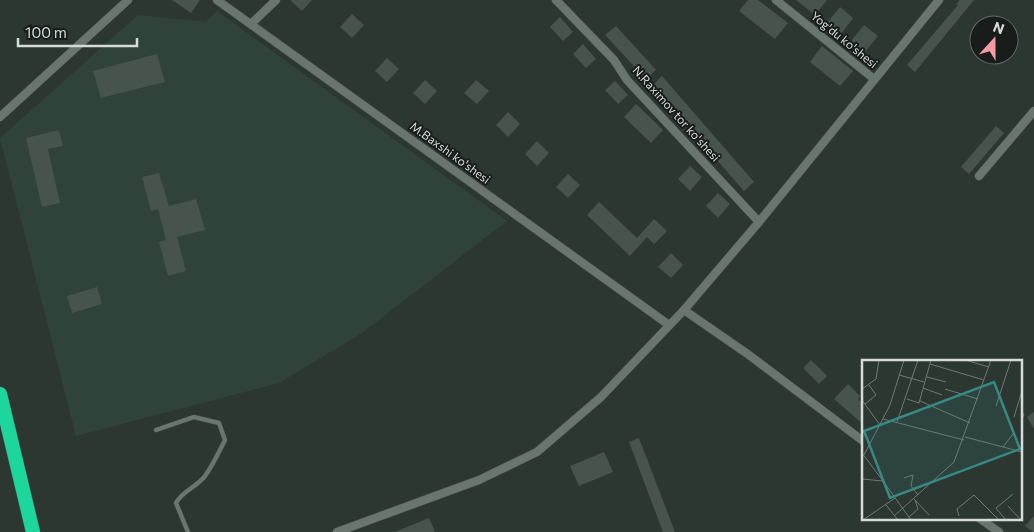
<svg xmlns="http://www.w3.org/2000/svg" width="1034" height="532" font-family="Commissioner,sans-serif">
  <rect width="100%" height="100%" fill="#2c3732"/>
  <path fill="#30433a" d="M217,11L507,221L362,333L279,383L76,436L0,138L138,15L206,22Z"/>
  <g fill="#47534d">
    <path d="M172,0H200L191,13Z"/>
    <path d="M290,0H312L302,11Z"/>
    <path d="M748,0H758L788,23L775,39L739,11Z"/>
    <path d="M796,0H827L815,15Z"/>
    <path d="M960,0H974L915,72L907,65L958,5L956,4Z"/>
    <path d="M840,7L853,18L841,34L827,23Z"/>
    <path d="M352,14L364,25L352,38L340,27Z"/>
    <path d="M560,17L573,32L563,41L550,27Z"/>
    <path d="M864,25L878,36L865,52L851,41Z"/>
    <path d="M616,26L656,70L646,79L605,35Z"/>
    <path d="M583,44L596,59L586,68L573,54Z"/>
    <path d="M822,46L853,71L840,86L810,62Z"/>
    <path d="M157,54L165,82L101,98L93,71Z"/>
    <path d="M387,58L399,69L387,82L375,71Z"/>
    <path d="M662,76L754,182L744,191L652,86Z"/>
    <path d="M425,80L437,91L425,104L413,93Z"/>
    <path d="M476,80L489,91L477,104L464,93Z"/>
    <path d="M615,81L628,95L618,104L605,90Z"/>
    <path d="M636,104L663,130L651,143L624,117Z"/>
    <path d="M508,112L520,124L508,137L496,125Z"/>
    <path d="M996,126L1004,133L969,174L961,167Z"/>
    <path d="M59,130L63,146L48,149L60,203L42,207L26,138Z"/>
    <path d="M537,141L549,153L537,166L525,154Z"/>
    <path d="M690,166L702,177L690,191L678,179Z"/>
    <path d="M159,173L169,206L196,199L205,230L177,237L186,271L168,276L159,242L166,240L158,209L151,211L142,177Z"/>
    <path d="M568,174L580,185L568,198L556,187Z"/>
    <path d="M718,193L730,204L718,218L706,206Z"/>
    <path d="M599,202L637,238L654,219L667,231L654,244L647,237L630,256L587,215Z"/>
    <path d="M671,253L683,265L671,278L658,267Z"/>
    <path d="M97,287L102,304L72,313L67,296Z"/>
    <path d="M811,360L827,376L819,384L803,368Z"/>
    <path d="M848,384L860,396L858,399L863,403V424L834,399Z"/>
    <path d="M1034,412V429L1027,417Z"/>
    <path d="M639,438L675,532H663L629,442Z"/>
    <path d="M604,452L613,472L579,486L570,466Z"/>
    <path d="M1034,516V532H1033L1025,526Z"/>
    <path d="M429,518L435,532H395Z"/>
  </g>
  <g fill="none" stroke-linecap="round" stroke-linejoin="round">
    <g stroke="#4a544f" stroke-width="5">
      <g id="lane">
        <path d="M1020,416L1022,415"/>
        <path d="M156,430L194,417L219,423L225,440C219,452 213,465 205,476C197,487 182,491 176,503L188,532"/>
      </g>
    </g>
    <g stroke="#4a544f" stroke-width="9">
      <g id="street">
        <path d="M217,0L669,325"/>
        <path d="M556,0L614,60L627,80L759,222"/>
        <path d="M776,0L874,79"/>
        <path d="M251,24L276,0"/>
        <path d="M0,117L128,0"/>
        <path d="M979,176L1034,111"/>
        <path d="M684,310L749,355L863,441"/>
        <path d="M979,518L999,532"/>
        <path d="M337,532L479,480L537,452L601,397L684,310L759,222L939,0"/>
      </g>
    </g>
    <g stroke="#4a544f" stroke-width="15">
      <path id="highway" d="M0,394L33,532"/>
    </g>
    <use href="#lane" stroke="#697670" stroke-width="4"/>
    <use href="#street" stroke="#697670" stroke-width="8"/>
    <use href="#highway" stroke="#1cd69c" stroke-width="14"/>
  </g>
  <g text-anchor="middle" stroke-width="4" stroke-linejoin="round" paint-order="stroke">
    <g font-size="12" fill="#d5dbd8" stroke="#181d1b">
      <text transform="translate(844 40) rotate(39)" y="4">Yog'du ko'shesi</text>
      <text transform="translate(676 114) rotate(48)" y="4">N.Raximov tor ko'shesi</text>
      <text transform="translate(450 153) rotate(36)" y="4">M.Baxshi ko'shesi</text>
    </g>
  </g>
  <g transform="translate(862 360)">
    <rect width="160" height="160" fill="#2c3732"/>
    <path fill="none" stroke="#707974" stroke-width="1" d="M103,0L127,7M68,4L122,20M37,15L62,22M65,17L84,22M61,28L80,35M0,29L14,19L17,0M83,29L116,39M45,39L57,43L69,0M0,40L18,65M58,41L108,63M3,44L14,35L7,25M134,46L149,0M152,57L160,31M21,59L102,80M35,62L56,0M103,77L160,92M141,87L151,74M0,93L21,121M2,95L28,45L42,0M42,118L51,115L49,126L56,135M0,119L21,121L49,160M52,139L67,155M24,145L36,160M146,146L159,160M32,156L92,102L129,0M97,156L95,149L112,135L137,160M47,157L56,149L53,140M1,160L33,138M144,160L134,148L151,134"/>
    <path fill="#378a83" fill-opacity="0.15" stroke="#378a83" stroke-width="2.5" d="M132,22L158,89L28,138L2,71Z"/>
    <rect width="160" height="160" fill="none" stroke="#d5dbd8" stroke-width="2.5"/>
  </g>
  <g transform="translate(994 40) rotate(21)"><circle r="24" fill="#181d1b" stroke="#646967"/>
  <path d="M0-4L9 19L0 12L-9 19Z" fill="#f49aa2"/>
  <text y="-8" font-size="14" font-weight="bold" text-anchor="middle" fill="#d5dbd8">N</text>
  </g>
  <path d="M18 38v8h119v-8" fill="none" stroke="#d5dbd8" stroke-width="2.5"/>
  <text x="25" y="38" font-size="15" fill="#d5dbd8" stroke="#181d1b" stroke-width="4" paint-order="stroke">100 m</text>
</svg>
